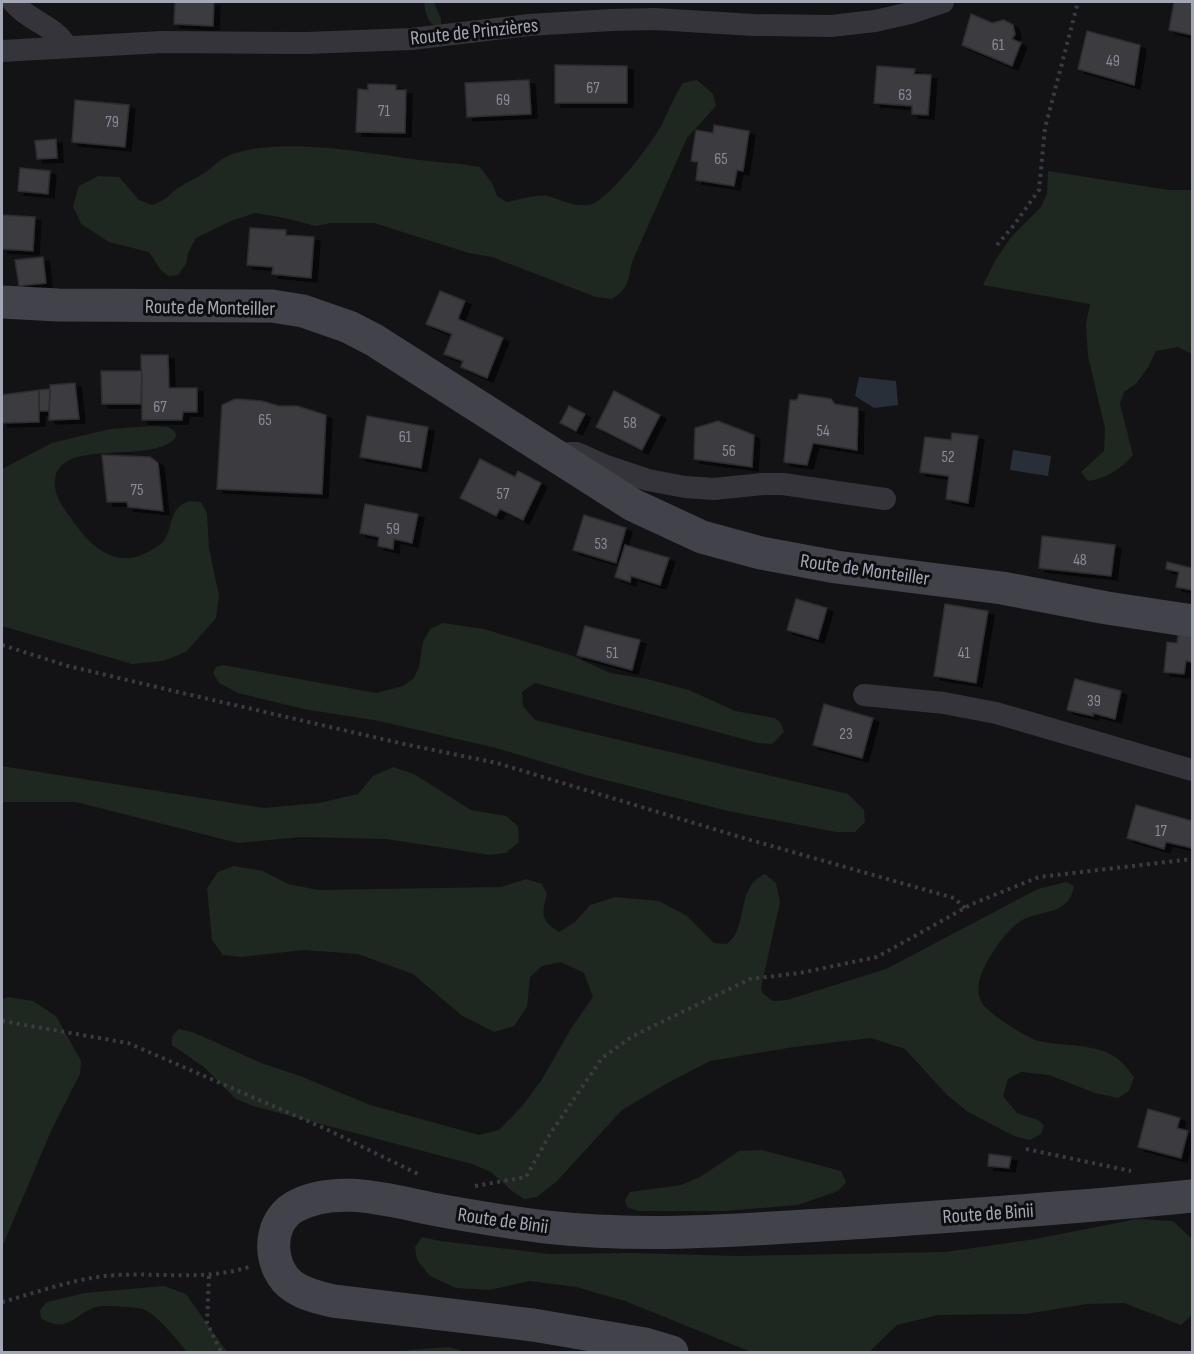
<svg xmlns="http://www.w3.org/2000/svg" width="1194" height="1354" font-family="'Sofia Sans Condensed',sans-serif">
  <defs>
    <filter id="shadow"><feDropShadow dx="6" dy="4" stdDeviation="0" flood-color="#0009"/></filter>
  </defs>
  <rect width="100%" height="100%" fill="#131315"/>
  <g fill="#1f2721">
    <path d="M424,2H434L441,19V24L436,26C426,22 426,12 424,2Z"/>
    <path d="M697,80L713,94L716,106L687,138L632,262C628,281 629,288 612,299L596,297L492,257L469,253L374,223H331L316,226L285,218L255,213L231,221L196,238L188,253L186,264L178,275L168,276L160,269L149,252L109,242L81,224L73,206L79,186L98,176L119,177L139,200L152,205C168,199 166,197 178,188C187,182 197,178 206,172C213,167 220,159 228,156C277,135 368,153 420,160C440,163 460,163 480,167L492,183L497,196L507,202C519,200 536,194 548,196C562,200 573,207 588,205C607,203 653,142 662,124C669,110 674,96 683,83Z"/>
    <path d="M1048,171L1169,190H1192V354L1178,347L1156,351L1149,366L1136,384L1124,392L1120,404L1133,455C1120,470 1107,478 1088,481L1081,472L1104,451L1105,428L1088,356L1086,324L1090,304L983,285L996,259L1012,236L1041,207L1047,194Z"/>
    <path d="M151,426L168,427L175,431L176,437C154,466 59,436 55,480C53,497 66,511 75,524C92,548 117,569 148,552C153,549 159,546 163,542C172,531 169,515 180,506C187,500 193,501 201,502L207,513L209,548L219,596L216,618L186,652L163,661L132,664L2,626V469L52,443L110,429Z"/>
    <path d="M443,623L484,629L573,656L610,673L647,679L689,690L735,711L775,718L781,723L784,732L772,744L758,743L535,683L522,692L523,706L535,720L848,794L864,810L865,822L855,832H836L728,811L586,775L496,748L379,721L304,709L238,693L219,683L213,673L216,667L223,665L376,693L403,686L414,678L419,667L423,642L430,629Z"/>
    <path d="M2,766L264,808L319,803L358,794L373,776L393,767L414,774L471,810L506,816L518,826L519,842L506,853L490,855L386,839L301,837L238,843L76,802H2Z"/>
    <path d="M234,866L263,871L288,884L318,890L501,887L526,879L542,884L547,894C541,914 541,921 559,932L575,922L590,905L615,897L659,901L687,916L714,943L727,944C730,941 734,937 736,933C746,912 740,885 765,874L776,883L780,902L761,988L763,994L773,1001L787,1000L886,969L1038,889L1066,882L1074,886C1070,914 1044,910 1024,919C1008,928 997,945 988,960C981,972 974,989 982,1003C989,1014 1027,1038 1039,1041C1060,1046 1083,1044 1103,1051C1118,1056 1125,1065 1134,1077L1129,1091L1118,1098L1095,1093L1049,1075L1021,1072L1008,1079L1003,1096L1017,1113L1038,1120L1044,1125L1041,1134L1030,1140L1014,1136L968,1112L947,1095L905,1049L871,1038L794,1047L710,1061L664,1085L622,1110L557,1181L537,1197L524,1199L512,1191L491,1172L472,1164L253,1106L236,1099L204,1067L172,1045V1036L179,1029L195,1033L261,1063L300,1076L370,1105L479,1135L499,1130L523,1105L541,1081L572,1027L593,997L584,973L561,962L542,966L530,977L527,1007L514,1026L494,1032L461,1015L413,974L358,954L304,950L241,957L223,955L212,940L207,888L218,872Z"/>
    <path d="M9,997L33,1001L56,1016L81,1061L80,1074L51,1131L2,1247V999Z"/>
    <path d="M762,1150L841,1171L846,1182L838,1191L798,1205L725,1211H638L627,1207L625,1200L630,1192L681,1185L700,1177L739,1151Z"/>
    <path d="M1137,1219L1173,1221L1192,1239V1315L1181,1325L1124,1303L1087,1304L1026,1314L938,1315L897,1325L869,1352H751L625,1301L576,1287L530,1281L489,1290L456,1288L430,1276L417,1260L415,1247L422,1237L440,1241L549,1254L633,1253L738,1256L945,1252L1035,1239Z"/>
    <path d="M164,1286L186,1294L227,1352H187C178,1341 157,1314 143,1309C137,1307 109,1306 101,1306C77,1309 69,1337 41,1318L40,1310L47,1302L85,1293Z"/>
    <path d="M449,1347L465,1352H404L409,1350Z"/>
  </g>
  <g fill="#292f38">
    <path d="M859,377L896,381L898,405L874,408L855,396Z"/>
    <path d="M1013,450L1051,456L1048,476L1010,470Z"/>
  </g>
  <g fill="#3a3b3f" stroke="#2e2d31" stroke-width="1.5" filter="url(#shadow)">
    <path d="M175,2H214L213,26L174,24Z"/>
    <path d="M1174,2H1192V35L1169,30Z"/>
    <path d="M971,14L992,23L1004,20L1013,25L1015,34L1012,39L1021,43L1012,66L962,45Z"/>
    <path d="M1087,31L1140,45L1134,85L1078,69Z"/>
    <path d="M555,65L627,66V103H555Z"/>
    <path d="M877,66L915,69L914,74L931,75L928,115L912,114V106L874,103Z"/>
    <path d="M529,80L531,114L467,117L465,83Z"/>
    <path d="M368,84L396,85V90H406L405,133L356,132L358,89L368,90Z"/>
    <path d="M75,100L129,105L125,147L72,142Z"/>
    <path d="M714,125L749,131L743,171L737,170L734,186L696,180L698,162L691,161L696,130L713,133Z"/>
    <path d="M56,139L57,158L37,159L35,141Z"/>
    <path d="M20,168L50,171L48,194L18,191Z"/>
    <path d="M2,215L35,217L33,251L2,249Z"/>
    <path d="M250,228L286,230V235L314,237L311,278L272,274L273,267L247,265Z"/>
    <path d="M43,257L46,283L19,286L15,260Z"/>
    <path d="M440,291L465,301L458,319L503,338L487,378L461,367L463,361L444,354L452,334L426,324Z"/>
    <path d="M141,355H168L169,388H197V412H183L182,420H142Z"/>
    <path d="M101,371H142L141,404H102Z"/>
    <path d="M75,383L79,419L49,420L50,385Z"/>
    <path d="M50,389L49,411H39V390Z"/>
    <path d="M39,390V422L2,423V395Z"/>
    <path d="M614,391L660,415L642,450L596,427Z"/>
    <path d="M799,394L831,399L835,404L858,408L857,450L813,443L807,465L784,462L790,400H797Z"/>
    <path d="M235,399L262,401L279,406H297L326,415L322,494L217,489L222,405Z"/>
    <path d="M569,406L585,414L576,431L560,423Z"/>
    <path d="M367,416L428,427L421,468L360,457Z"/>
    <path d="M718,421L754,435L752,467L694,459L695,428Z"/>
    <path d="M952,433L978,436L968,503L946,499L949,476L920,472L925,437L951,440Z"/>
    <path d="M102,455L150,457L158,463L163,511L128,507L127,502H107Z"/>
    <path d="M480,459L515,477L518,471L541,483L523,520L500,509L496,516L460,498Z"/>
    <path d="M365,504L418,514L412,543L394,539L393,549L378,546L379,537L360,533Z"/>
    <path d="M584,515L626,528L616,563L573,550Z"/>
    <path d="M1042,536L1115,545L1111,576L1039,568Z"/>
    <path d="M625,545L669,558L660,585L631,576L630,582L615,577Z"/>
    <path d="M1167,562L1192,568V590L1176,587L1179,572L1166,569Z"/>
    <path d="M796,599L827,608L818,639L787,630Z"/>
    <path d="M945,604L988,611L976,683L934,676Z"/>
    <path d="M585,626L640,640L632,670L577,655Z"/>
    <path d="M1178,635L1192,637V662L1186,661L1184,674L1164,672L1167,642L1177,643Z"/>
    <path d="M1075,679L1121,691L1115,719L1093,713V716L1067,710Z"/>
    <path d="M824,704L873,718L862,758L813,745Z"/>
    <path d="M1136,805L1192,821V848L1166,842L1164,849L1127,838Z"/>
    <path d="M1148,1109L1180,1118L1177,1128L1188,1131L1181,1158L1138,1147Z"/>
    <path d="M989,1154L1011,1157L1009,1168L988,1166Z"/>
  </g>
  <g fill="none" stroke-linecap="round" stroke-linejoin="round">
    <g stroke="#3a3b41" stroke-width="4" stroke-dasharray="3 4.5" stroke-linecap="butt">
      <path d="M997,245L1014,225L1039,190L1045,128L1078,2"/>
      <path d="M2,645L68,666L178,692L404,744L497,763L740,837L954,898L965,908"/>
      <path d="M2,1021L128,1043L326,1129L420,1175"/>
      <path d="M1026,1149L1131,1171"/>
      <path d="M475,1186L526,1177L550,1134L602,1058L633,1036L750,979L800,973L877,957L972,904L1039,877L1192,859"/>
      <path d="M209,1276L207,1323L221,1352"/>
      <path d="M2,1302C35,1293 70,1280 105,1276C153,1271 202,1282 249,1267"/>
    </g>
    <g stroke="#34343a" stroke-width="22">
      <path d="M13,2C28,21 55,25 67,47"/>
      <path d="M2,51L162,42L306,43L411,39L529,25L611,20L655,19L754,25L831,26L875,21L910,13L943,2"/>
      <path d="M570,453H577L606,466L648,480L685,487L714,489L763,484H783L885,499"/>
      <path d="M864,695L944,703L996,713L1192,770"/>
    </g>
    <g stroke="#42424a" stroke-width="33">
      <path d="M2,302L58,305L272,306L303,311L349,327L374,340L633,505L702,537L761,553L836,567L1002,588L1107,608L1192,621"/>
      <path d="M672,1352L645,1344L533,1325L333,1301C320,1298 306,1295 294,1287C268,1270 266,1224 294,1207C338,1182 397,1203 443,1211C477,1217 511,1223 546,1227C644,1238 740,1230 838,1224C956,1216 1075,1208 1192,1196"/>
    </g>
  </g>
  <g text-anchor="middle" stroke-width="6" stroke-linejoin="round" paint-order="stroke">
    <g font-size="16" fill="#8a8c98">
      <text x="998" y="50">61</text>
      <text x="1113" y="66">49</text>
      <text x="593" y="93">67</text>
      <text x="905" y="100">63</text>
      <text x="503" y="105">69</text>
      <text x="384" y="116">71</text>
      <text x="112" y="127">79</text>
      <text x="721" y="164">65</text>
      <text x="160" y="412">67</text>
      <text x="265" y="425">65</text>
      <text x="630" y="428">58</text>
      <text x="823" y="436">54</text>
      <text x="405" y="442">61</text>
      <text x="729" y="456">56</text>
      <text x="948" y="462">52</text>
      <text x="137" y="495">75</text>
      <text x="503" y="499">57</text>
      <text x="393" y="534">59</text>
      <text x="601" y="549">53</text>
      <text x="1080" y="565">48</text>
      <text x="612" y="658">51</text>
      <text x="964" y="658">41</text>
      <text x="1094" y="706">39</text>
      <text x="846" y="739">23</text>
      <text x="1161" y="836">17</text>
    </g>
    <g font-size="20" fill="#a4a7b5" stroke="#0e0e10">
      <text transform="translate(474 31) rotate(-6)" y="7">Route de Prinzières</text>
      <text transform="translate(210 307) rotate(1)" y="7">Route de Monteiller</text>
      <text transform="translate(865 569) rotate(8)" y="7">Route de Monteiller</text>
      <text transform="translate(988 1213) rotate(-4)" y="7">Route de Binii</text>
      <text transform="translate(503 1220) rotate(8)" y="7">Route de Binii</text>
    </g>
  </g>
  <rect width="1194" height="1354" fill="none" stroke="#a4a7b5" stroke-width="6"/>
</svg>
